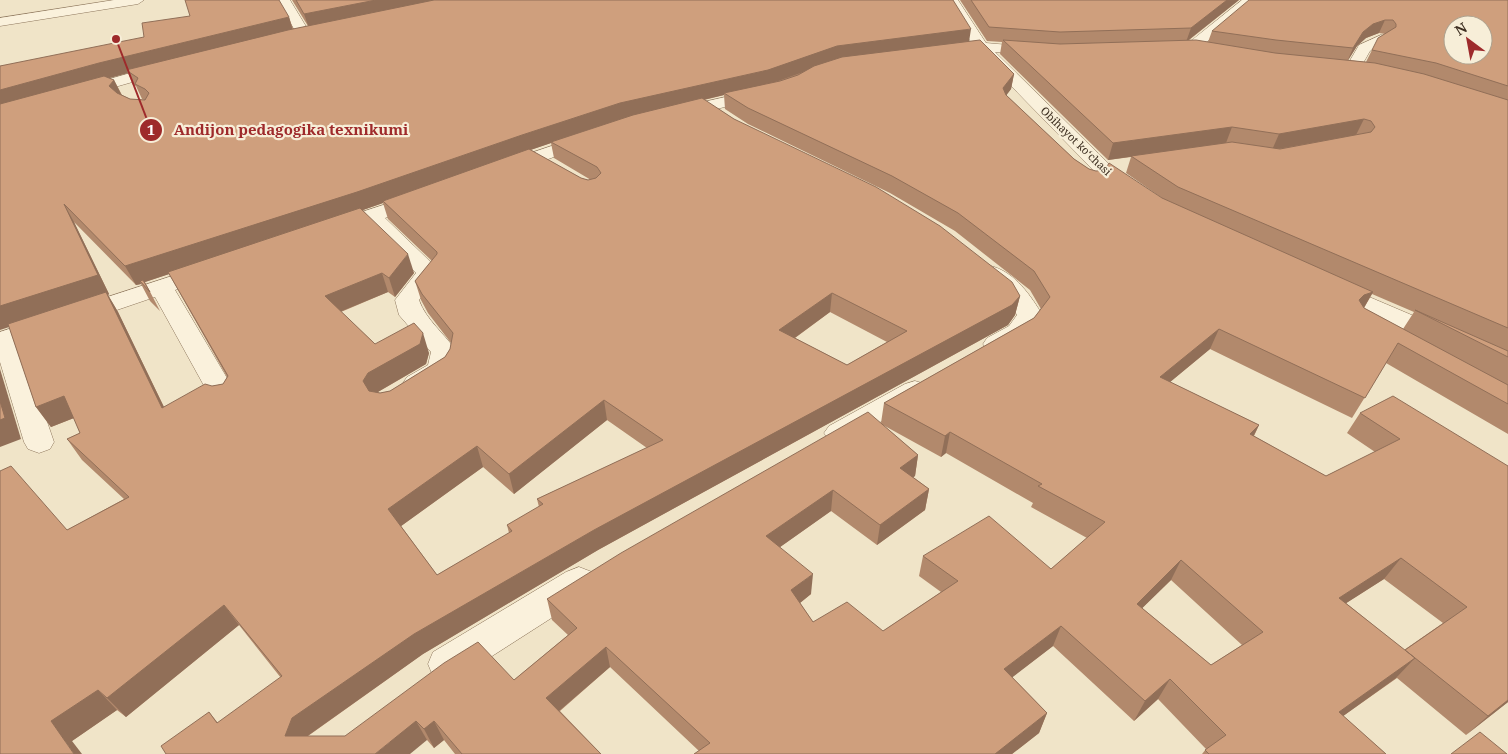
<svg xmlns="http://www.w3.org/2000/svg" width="1508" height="754" font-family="'Noto Serif',serif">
  <rect width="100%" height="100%" fill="#f0e4c8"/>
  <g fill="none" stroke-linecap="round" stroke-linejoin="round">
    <g stroke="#8d765c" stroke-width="1">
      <g id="minor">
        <path d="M114,0H144L138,4L0,26V18Z"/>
        <path d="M278,0H290L310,33L308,36H298Z"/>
        <path d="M946,0H958L986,43L1042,48L1044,51L1042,54L1037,55L995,52L1110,165L1141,186L1144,190L1141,194L1134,196L1127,194L1096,173L978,52L950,55L945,54L943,51L945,48L972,44Z"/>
        <path d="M1242,0H1256L1196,51H1160L1158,48L1160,45L1187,44Z"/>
        <path d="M1381,35L1386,36L1388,39L1370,51L1358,72H1348L1345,69L1359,45Z"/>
        <path d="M166,63L171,65L174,68L171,71L80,97L74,95L72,92L74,89Z"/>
        <path d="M761,89L767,91L769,94L767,97L674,119L668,118L665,114L668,110Z"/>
        <path d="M587,134L593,135L596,139L593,143L512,172L505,174L498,172L495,168L498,164Z"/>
        <path d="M420,193L427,195L430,199L427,203L385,218L441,272L419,300C426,320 445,334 457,352L454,369L450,375L427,389L417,392L407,389L403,383L407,377L428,365L431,352L399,315L395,300L416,273L367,224L333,236L325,234L322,229L325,224Z"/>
        <path d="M209,264L217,266L221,271L217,276L175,290L237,395L233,402L223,404L213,402L155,297L20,343L54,442L50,449L39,453L28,449L24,442L0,362V332Z"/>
        <path d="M991,266C1015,272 1031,296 1043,316C1030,334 1011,356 987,350L983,344L987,338L1009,326L1017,315L1009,300L979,273L983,268Z"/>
        <path d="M1334,282L1508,356V375L1498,372L1325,294L1322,289L1325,284Z"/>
        <path d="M915,381L925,384L929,390L925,396L849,440L839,443L829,440L824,433L829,426L905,384Z"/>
        <path d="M579,567L592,572L597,582L592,592L461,676L447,682L433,676L428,664L433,652L566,572Z"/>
      </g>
    </g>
    <use href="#minor" fill="#faf1dc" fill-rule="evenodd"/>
  </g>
  <path fill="#b2896c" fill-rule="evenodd" d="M292,0H953L969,41L1014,74L1011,89L1006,95L1074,159L1089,169L1162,198L1126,173L1131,157L1108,160L1000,54L1002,42L987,41L960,0H1239L1189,40L1208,42L1212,31L1508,0V434L1386,363L1352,418L1210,349L1170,382L1259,425L1254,436L1326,476L1375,452L1347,433L1360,413L1508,466V702L1466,735L1397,678L1343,716L1386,754H1202L1206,749L1158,699L1134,721L1053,646L1012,677L1047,713L1039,733L1012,754H694L699,751L610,667L560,711L601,754H455L444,740L434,748L427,740L166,754L209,712L218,723L281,678L239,625L126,717L117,710L72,741L0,754L67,530L124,499L82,460L67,439L80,433L74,418L51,427L36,407L9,327L0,66L289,17L293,29L308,26ZM1379,33L1385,34L1372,50L1366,62L1348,60L1357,46L1366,38ZM128,73L133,85L136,86L142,99L144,100L130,99L122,95L114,80L108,78ZM724,95L725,109L748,124L890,193L955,231L1030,290L1041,309L1034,318L884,403L881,423L547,599L552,620L568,635L514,680L345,736H308L423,654L598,550L1008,325L1015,315L1020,296L734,119L704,100ZM551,143L554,158L591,180H588L581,178L530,150ZM383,203L388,219L432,261L415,281L421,300L428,313L451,343L450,349L445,357L390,391L380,393L378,392L426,364L429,353L375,344L341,312L388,292L395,297L414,273L363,210ZM74,222L136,285L141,284L150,301L160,311L145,282L169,274L227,377L223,384L212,386L164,407L118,312L108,295L109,294ZM1372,294L1414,312L1403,329L1364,308ZM830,312L887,342L847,365L795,338ZM607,420L647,448L537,499L539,507L507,525L509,533L437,575L401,526L483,467L514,494ZM883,425L941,457L946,453L1033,503L1031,507L1087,538L1051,569L923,556L919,576L941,592L883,631L813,622L800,603L811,594L780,547L831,511L877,545L925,510L929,489L913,477L915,476L918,455ZM1384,579L1443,623L1404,650L1346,603ZM1171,580L1242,645L1211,665L1142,608Z"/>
  <g fill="#916f58">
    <path d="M376,0H441L309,28L304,14Z"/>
    <path d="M1227,0H1239L1186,42L1191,28Z"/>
    <path d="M289,17L293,31L126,70L128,73L0,108V90L99,63Z"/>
    <path d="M1385,20L1379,33L1366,38L1357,46L1347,62L1353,48L1363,32L1373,24Z"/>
    <path d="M971,29L969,42L837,60L767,85L724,93V95L622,119L551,142V143L383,201V203L363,210L142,283L140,281L141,284L136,285L125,266L522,135L620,103L837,46Z"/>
    <path d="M1014,74L1011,89L1000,104L1003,88Z"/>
    <path d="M114,80L122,96L117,101L109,86Z"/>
    <path d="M1364,119L1356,135L1272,150L1279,134Z"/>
    <path d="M1232,127L1226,143L1108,160L1113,143Z"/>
    <path d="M64,204L74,222L109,294L108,295L118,312L174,428L162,408L107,295L0,330V306Z"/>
    <path d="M408,254L414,273L395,297L389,278Z"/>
    <path d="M382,273L388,292L332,315L325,296Z"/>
    <path d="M1373,292L1362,311L1359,300L1364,295Z"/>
    <path d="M832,293L830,312L778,350L779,330Z"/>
    <path d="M1020,296L1015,315L1008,325L598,550L423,654L306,737L285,736L292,718L414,634L594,530Z"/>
    <path d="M1219,329L1210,349L1152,397L1160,377Z"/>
    <path d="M423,333L429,353L426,364L376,393L371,401L363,381L368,373Z"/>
    <path d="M0,369L21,439L0,447Z"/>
    <path d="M64,396L79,416L51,427L36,407Z"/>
    <path d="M604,400L607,420L514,494L509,474Z"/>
    <path d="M1259,425L1249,445L1250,434Z"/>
    <path d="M950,432L946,453L941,457L945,436Z"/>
    <path d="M477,446L483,467L397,529L388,509Z"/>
    <path d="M918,455L915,476L897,489L900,468Z"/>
    <path d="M929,489L925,510L877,545L880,525Z"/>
    <path d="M833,490L831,511L766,557V536Z"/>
    <path d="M1401,558L1384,579L1323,618L1339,598Z"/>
    <path d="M1181,560L1171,580L1126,624L1137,604Z"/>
    <path d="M813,574L811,594L790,611L791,590Z"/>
    <path d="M224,605L239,625L126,717L107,698Z"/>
    <path d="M1061,626L1053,646L997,689L1004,669Z"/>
    <path d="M606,647L610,667L552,717L546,698Z"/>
    <path d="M1415,658L1396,678L1321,732L1339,712Z"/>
    <path d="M1170,679L1158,699L1134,721L1145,701Z"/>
    <path d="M98,690L117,710L72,741L82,754H74L51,721Z"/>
    <path d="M1508,700V702L1466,735L1488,716Z"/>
    <path d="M1047,713L1039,733L1012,754H995Z"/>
    <path d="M416,721L427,740L410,754H375Z"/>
    <path d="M434,721L444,740L434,748L424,729Z"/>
  </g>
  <g fill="#cf9f7d" stroke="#916f58" fill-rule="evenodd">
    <path d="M185,0H279L289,17L99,63L0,90V66L144,37L142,23L190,16Z"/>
    <path d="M296,0H376L304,14Z"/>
    <path d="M434,0H953L971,29L837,46L768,70L620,103L522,135L357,192L125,266L64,204L98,275L0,306V104L104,76L114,80L109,86L117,93L130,99L145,100L149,93L145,89L135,84L138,78L126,70L288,30Z"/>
    <path d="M971,0H1227L1191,28L1060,32L989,27Z"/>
    <path d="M1249,0H1508V86L1436,63L1372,50L1378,38L1396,27V24L1393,20H1385L1373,24L1363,32L1353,48L1276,40L1212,31ZM1453,25H1483V55H1453Z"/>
    <path d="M980,40L1014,74L1003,88L1006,95L1074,159L1089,169L1096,171L1105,170L1109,163L1162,198L1373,292L1364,295L1359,300L1364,308L1508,385V404L1398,343L1365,398L1219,329L1160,377L1259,425L1250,434L1326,476L1400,439L1360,413L1393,396L1508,466V700L1488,716L1405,650L1467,607L1401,558L1339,598L1415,658L1339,712L1386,754H1209L1205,750L1226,735L1170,679L1145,701L1061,626L1004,669L1047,713L995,754H694L710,743L606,647L546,698L601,754H462L434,721L424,729L416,721L375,754H166L161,746L209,712L217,723L282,676L224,605L107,698L98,690L51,721L74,754H0V471L11,466L67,530L129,497L67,439L80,433L64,396L36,407L8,324L106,292L162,408L205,384L212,386L223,384L228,376L168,272L360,208L408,254L389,278L382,273L325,296L375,344L414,323L423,333L420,344L368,373L363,381L369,391L380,393L390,391L445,357L450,349L453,333L422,294L415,281L437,254V252L383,201L529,149L581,178L588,180L596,178L601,173L597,167L551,142L633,115L702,98L734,119L876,187L940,226L1012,282L1020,296L1012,305L594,530L414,634L292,718L285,736H345L444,663L478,642L514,680L577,628L547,599L621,553L868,412L918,455L900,468L929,489L880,525L833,490L766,536L813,574L791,590L813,622L847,602L883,631L958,581L923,556L989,516L1051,569L1105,522L1038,486L1042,484L950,432L945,436L884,403L1034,318L1050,297L1034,271L958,213L892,176L748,108L724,93L780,81L798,75L814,66L842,57ZM832,293L907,331L847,365L779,330ZM604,400L663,440L537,499L543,504L507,525L512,531L437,575L388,509L477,446L509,474ZM1181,560L1263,632L1211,665L1137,604Z"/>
    <path d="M1003,40L1060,44L1196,40L1275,53L1375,63L1424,74L1508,100V328L1178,187L1131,156L1232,142L1280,149L1371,132L1375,127L1371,121L1364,119L1279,134L1232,127L1113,143Z"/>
    <path d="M143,280L150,292L140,281Z"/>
    <path d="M1415,310L1508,351V357Z"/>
    <path d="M0,401L5,418L0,420Z"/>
    <path d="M1480,732L1507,754H1451Z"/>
  </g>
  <g text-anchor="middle" stroke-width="4.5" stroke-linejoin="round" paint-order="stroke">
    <g font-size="11" fill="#3d2e20" stroke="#f7eed8">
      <text transform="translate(1076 141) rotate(44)" y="4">Obihayot koʻchasi</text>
    </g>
  </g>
  <path fill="none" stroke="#9e2a2b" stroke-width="2" d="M116 39L151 130"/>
  <g fill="#9e2a2b" stroke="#f7eed8" stroke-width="2">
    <circle cx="116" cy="39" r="5"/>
    <circle cx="151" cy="130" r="12"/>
  </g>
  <g font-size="15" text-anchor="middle" font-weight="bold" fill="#fff">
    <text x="151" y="135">1</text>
  </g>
  <g font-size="15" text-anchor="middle" font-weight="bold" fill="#9e2a2b" stroke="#f7eed8" stroke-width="4.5" stroke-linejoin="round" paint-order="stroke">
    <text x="291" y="135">Andijon pedagogika texnikumi</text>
  </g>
  <g transform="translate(1468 40) rotate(328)"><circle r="24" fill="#f7eed8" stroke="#ada18e"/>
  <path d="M0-4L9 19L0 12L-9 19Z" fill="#9e2a2b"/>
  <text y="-8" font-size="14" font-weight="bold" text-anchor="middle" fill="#3d2e20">N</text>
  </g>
</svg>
